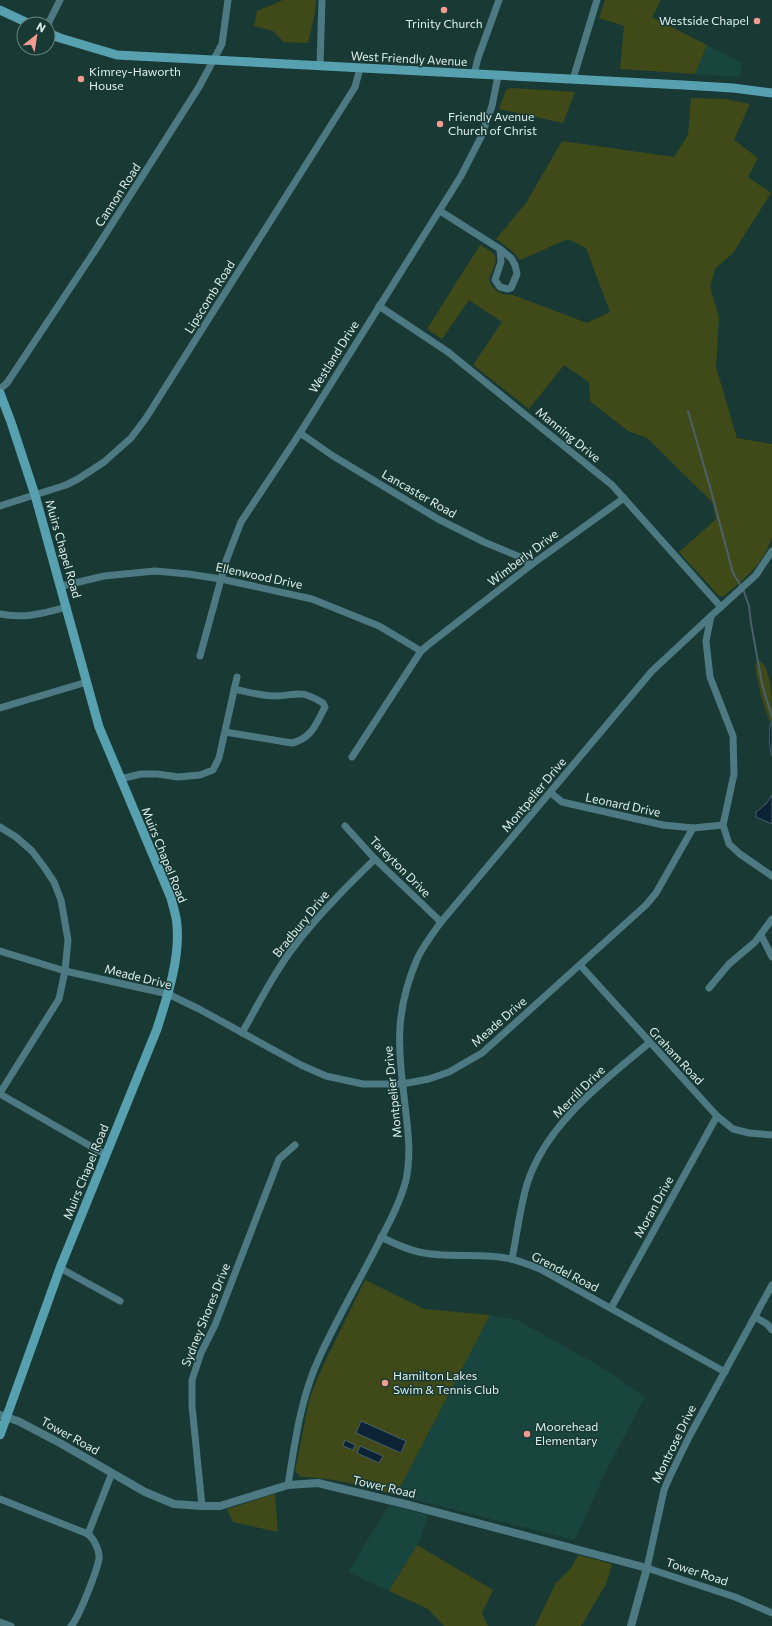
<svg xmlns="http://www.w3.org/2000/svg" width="772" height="1626" font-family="Commissioner,sans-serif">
  <rect width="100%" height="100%" fill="#193934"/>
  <g fill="#19453f">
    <path d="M707,45L742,63L739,77L695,74Z"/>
    <path d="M490,1315L515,1319L603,1368L645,1397L606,1471L575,1540L396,1495Z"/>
    <path d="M389,1505L428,1515L420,1540L389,1591L348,1572Z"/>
  </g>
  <g fill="#3f4a18">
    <path d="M283,0H316L315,13L308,43L284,42L273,31L254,26L257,11Z"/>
    <path d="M605,0H661L652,17L707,45L695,74L620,69L624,26L599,18Z"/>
    <path d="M511,88L575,92L563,123L499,109L506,90Z"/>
    <path d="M691,98L725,99L750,104L734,140L758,158L748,177L771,193L733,253L715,269L710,287L719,317L716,367L737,438L772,444V536C764,565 746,577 724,596H719L679,552L716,519L712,502L647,438L628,431L590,401L589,382L564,365L529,409L473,365L502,322L469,300L442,339L427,329L480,245C485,248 492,251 495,256C500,267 480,278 496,290C501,295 507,295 513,295L587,323L610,312L586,248L568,239L520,260L511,250L496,239L526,203L562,141L674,157L688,135Z"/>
    <path d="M758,661C772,663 772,706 772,720L770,722C762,703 758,685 755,665Z"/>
    <path d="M365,1280L424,1309L490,1315L396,1495C365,1487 333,1477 301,1477L295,1471L310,1397L321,1370Z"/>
    <path d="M275,1494L278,1532L233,1522L227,1509Z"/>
    <path d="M417,1545L493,1590L482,1613L488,1626H444L428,1609L389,1591Z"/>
    <path d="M578,1555L612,1564L606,1584L581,1626H535L556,1583L571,1568Z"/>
  </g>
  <g fill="#0b2335" stroke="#4a606c">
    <path d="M772,720V756C769,748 768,727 772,720Z"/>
    <path d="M772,795V824L756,817V812L766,804Z"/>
    <path d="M361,1421L406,1441L401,1453L356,1433Z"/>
    <path d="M345,1440L355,1445L353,1450L343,1446Z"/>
    <path d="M360,1446L383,1456L379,1463L357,1453Z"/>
  </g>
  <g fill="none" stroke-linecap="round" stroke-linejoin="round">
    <g stroke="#4a606c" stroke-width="2">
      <path d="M688,411L710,487L733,573L741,586"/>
      <path d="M743,589L749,606L751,623L762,684L772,717"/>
    </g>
    <g stroke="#4d7983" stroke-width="7">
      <path d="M48,24L60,0"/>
      <path d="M320,66L322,0"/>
      <path d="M474,74L478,58L499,0"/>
      <path d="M573,79L597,0"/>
      <path d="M440,211L500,249L511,258L515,265L517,274L511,288L508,289L500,287L495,280L501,262L500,249"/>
      <path d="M379,306L448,352L612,485L721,607"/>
      <path d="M0,389L7,383L96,249L199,87L222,44L228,0"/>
      <path d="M300,433L333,456L438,519L484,542L520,557L531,565"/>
      <path d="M0,506L66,485L78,479L104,462L131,438L146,418L355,87L360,68"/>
      <path d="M772,551L756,575L711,616L706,641L710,677L733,736L734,774L723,825L729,844L740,854L772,876"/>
      <path d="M62,586L104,576L155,571L188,574L221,579L312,599L379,626L421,651"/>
      <path d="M0,614C24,619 44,613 67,607"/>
      <path d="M200,656L226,561L241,522L300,433L461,176L481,137L492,106L498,76"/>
      <path d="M0,708L87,682"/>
      <path d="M225,732L292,743C312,738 316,724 325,707L323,703C299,689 300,695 275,696C261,696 248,692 234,689"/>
      <path d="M352,757L421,651L428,645L531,565L624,498"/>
      <path d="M120,779L141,774H157L178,777L200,775L213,770L219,758L237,677"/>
      <path d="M551,793L562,802L663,825L693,828L723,825"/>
      <path d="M345,826L375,859L441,922"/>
      <path d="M0,827L16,837L32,851L44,867L54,882L61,900L68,940L65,971L59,999L0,1093"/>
      <path d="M761,935L772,957"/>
      <path d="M0,951L65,971L168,994L199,1009L301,1065L326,1076L363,1084H402L429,1079L449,1072L482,1053L646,905L656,893L693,828"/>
      <path d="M580,965L717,1116L733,1129L749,1133L772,1135"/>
      <path d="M709,988L729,964L755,942L772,919"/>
      <path d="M242,1033C259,1003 275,971 296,944C320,913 347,886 375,859"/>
      <path d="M0,1094L106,1155"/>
      <path d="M381,1237C393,1243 405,1249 419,1252C449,1259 481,1252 511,1259C521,1261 531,1266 540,1269L725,1372"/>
      <path d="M512,1259C517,1234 520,1208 527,1184C546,1124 603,1082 649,1043"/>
      <path d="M60,1268L120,1301"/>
      <path d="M772,1285L689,1437L670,1476L664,1490L647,1568L735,1597L772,1613"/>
      <path d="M611,1308L717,1116"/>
      <path d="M755,1317L767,1324L772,1330"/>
      <path d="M288,1485C295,1441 301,1396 320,1356C337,1319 358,1283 377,1246C388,1225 400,1203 406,1180C412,1152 407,1124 404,1096C397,1043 396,1007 418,957C424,945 433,933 441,922L652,671L711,616"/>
      <path d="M0,1499L88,1534C94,1539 100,1551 99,1559C97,1570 79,1618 71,1626"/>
      <path d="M202,1506L192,1406V1380L201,1353L215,1325L279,1159L295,1145"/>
      <path d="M88,1534L112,1473"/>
      <path d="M0,1622L11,1626"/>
    </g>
    <path stroke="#4d7983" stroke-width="8" d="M0,1415L18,1421L60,1443L145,1492L174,1504L202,1506H220L288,1485L318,1483L409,1505L647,1568L631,1626"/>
    <g stroke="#56a0b0" stroke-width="9">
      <path d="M0,10L30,24"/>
      <path d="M48,33L60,38L117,55L683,85L733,88L772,93"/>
      <path d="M0,393L11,422L35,495L99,727L171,898C173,907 177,917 177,926C180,960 167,997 157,1029L60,1268L0,1435"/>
    </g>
  </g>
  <g fill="#f59c92" stroke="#193934" stroke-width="1.5">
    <circle cx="444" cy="10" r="4"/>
    <circle cx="757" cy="21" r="4"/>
    <circle cx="81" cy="79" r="4"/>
    <circle cx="440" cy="124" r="4"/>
    <circle cx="385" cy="1383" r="4"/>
    <circle cx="527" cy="1434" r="4"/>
  </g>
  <g text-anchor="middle" stroke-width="3" stroke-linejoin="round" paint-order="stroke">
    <g font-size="12" fill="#ddf0ec" stroke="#193934" text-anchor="start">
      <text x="749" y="25" text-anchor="end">Westside Chapel</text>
      <text x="444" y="28" text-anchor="middle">Trinity Church</text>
      <text x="89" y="76">Kimrey-Haworth<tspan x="89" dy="14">House</tspan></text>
      <text x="448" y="121">Friendly Avenue<tspan x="448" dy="14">Church of Christ</tspan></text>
      <text x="393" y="1380">Hamilton Lakes<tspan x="393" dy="14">Swim &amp; Tennis Club</tspan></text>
      <text x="535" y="1431">Moorehead<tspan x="535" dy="14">Elementary</tspan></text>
    </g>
    <g font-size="12" fill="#ddf0ec" stroke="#193934">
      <text transform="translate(409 59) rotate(3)" y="4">West Friendly Avenue</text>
      <text transform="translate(118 195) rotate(-57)" y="4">Cannon Road</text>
      <text transform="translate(210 297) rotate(-58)" y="4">Lipscomb Road</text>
      <text transform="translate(334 357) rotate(-58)" y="4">Westland Drive</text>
      <text transform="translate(568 435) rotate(39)" y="4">Manning Drive</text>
      <text transform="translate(419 494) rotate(30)" y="4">Lancaster Road</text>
      <text transform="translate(63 549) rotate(74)" y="4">Muirs Chapel Road</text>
      <text transform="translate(523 558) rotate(-37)" y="4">Wimberly Drive</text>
      <text transform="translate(259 576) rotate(12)" y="4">Ellenwood Drive</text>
      <text transform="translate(534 795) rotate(-50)" y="4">Montpelier Drive</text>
      <text transform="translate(623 805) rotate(12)" y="4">Leonard Drive</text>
      <text transform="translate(164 855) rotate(68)" y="4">Muirs Chapel Road</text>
      <text transform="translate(400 867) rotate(45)" y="4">Tareyton Drive</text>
      <text transform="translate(301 924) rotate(-51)" y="4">Bradbury Drive</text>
      <text transform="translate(138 977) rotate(14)" y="4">Meade Drive</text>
      <text transform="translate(499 1022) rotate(-41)" y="4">Meade Drive</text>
      <text transform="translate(676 1056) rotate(47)" y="4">Graham Road</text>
      <text transform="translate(393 1092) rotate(-96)" y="4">Montpelier Drive</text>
      <text transform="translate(579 1092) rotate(-45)" y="4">Merrill Drive</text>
      <text transform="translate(86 1172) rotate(-68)" y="4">Muirs Chapel Road</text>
      <text transform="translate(654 1207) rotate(-61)" y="4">Moran Drive</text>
      <text transform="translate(565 1272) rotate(27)" y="4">Grendel Road</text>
      <text transform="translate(206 1315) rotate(-68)" y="4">Sydney Shores Drive</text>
      <text transform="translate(70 1436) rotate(29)" y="4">Tower Road</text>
      <text transform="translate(674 1444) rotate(-64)" y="4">Montrose Drive</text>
      <text transform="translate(384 1487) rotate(13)" y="4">Tower Road</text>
      <text transform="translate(697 1572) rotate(18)" y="4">Tower Road</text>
    </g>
  </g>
  <g transform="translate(36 36) rotate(30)"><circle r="19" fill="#193934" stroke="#67827e"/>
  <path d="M0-3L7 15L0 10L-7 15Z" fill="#f59c92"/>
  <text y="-6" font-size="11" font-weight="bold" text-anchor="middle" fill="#ddf0ec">N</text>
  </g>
</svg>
